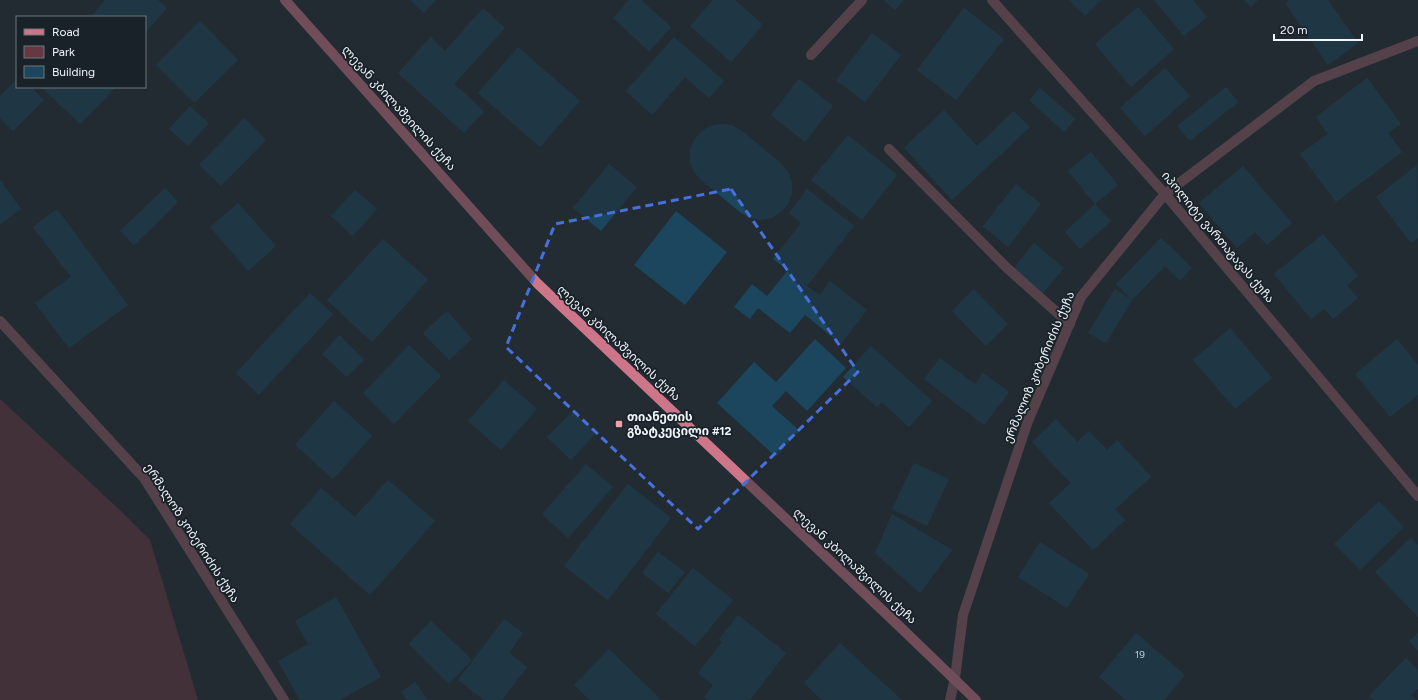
<svg xmlns="http://www.w3.org/2000/svg" width="1418" height="700" font-family="Figtree,'Noto Sans Georgian',sans-serif">
  <rect width="100%" height="100%" fill="#222c32"/>
  <path fill="#683842" d="M0,399L122,512L150,540L198,700H0Z"/>
  <g fill="#1b465e">
    <path d="M105,0H158L167,8L145,33V17H91Z"/>
    <path d="M410,0H436L424,13Z"/>
    <path d="M629,0H641L671,27L649,51L613,18Z"/>
    <path d="M713,0H735L763,25L731,62L690,26Z"/>
    <path d="M884,0H904L895,10Z"/>
    <path d="M1069,0H1101L1085,16Z"/>
    <path d="M1154,0H1193L1207,17L1184,36Z"/>
    <path d="M1244,0H1258L1251,7Z"/>
    <path d="M1290,0H1328L1358,43L1328,65L1285,3Z"/>
    <path d="M1138,7L1174,49L1131,87L1095,44Z"/>
    <path d="M483,8L505,28L454,84L484,111L464,133L398,73L431,37L445,51Z"/>
    <path d="M964,8L1004,39L956,100L917,70Z"/>
    <path d="M200,21L238,60L194,103L156,65Z"/>
    <path d="M872,33L901,55L865,102L836,80Z"/>
    <path d="M674,37L724,81L709,98L685,77L652,115L626,91Z"/>
    <path d="M518,47L580,101L540,147L478,93Z"/>
    <path d="M1165,68L1190,96L1145,136L1120,108Z"/>
    <path d="M1367,78L1401,124L1388,133L1402,152L1336,202L1300,154L1328,134L1316,117Z"/>
    <path d="M17,79V87H31L44,100L13,131L0,118V96Z"/>
    <path d="M799,79L833,106L805,142L771,115Z"/>
    <path d="M41,87H116L80,124Z"/>
    <path d="M1226,87L1238,102L1190,141L1177,126Z"/>
    <path d="M1040,88L1075,119L1064,132L1029,100Z"/>
    <path d="M190,106L209,123L188,146L169,129Z"/>
    <path d="M944,110L977,146L1014,111L1030,127L952,200L904,148Z"/>
    <path d="M244,118L266,140L221,186L199,165Z"/>
    <path d="M721,124L732,125L742,131L781,163L788,172L792,182V193L788,204L781,212L772,218L761,220L750,218L741,213L701,180L694,172L690,162V150L694,140L701,132L710,126Z"/>
    <path d="M848,135L897,175L862,220L811,180Z"/>
    <path d="M1091,152L1118,185L1095,204L1111,221L1080,249L1065,232L1095,204L1068,171Z"/>
    <path d="M609,164L637,187L601,231L573,208Z"/>
    <path d="M1417,165L1418,238L1411,243L1376,197Z"/>
    <path d="M1243,166L1292,223L1267,245L1255,232L1237,248L1199,203Z"/>
    <path d="M0,180L21,209L0,224Z"/>
    <path d="M1016,184L1041,204L1008,247L983,226Z"/>
    <path d="M165,188L178,202L134,245L120,231Z"/>
    <path d="M807,189L854,226L807,286L820,295L830,281L867,310L841,344L805,315L790,333L758,308L750,319L734,307L752,284L767,296L788,270L773,259L801,223L789,213Z"/>
    <path d="M355,190L377,209L353,236L331,216Z"/>
    <path d="M238,203L276,246L248,271L210,227Z"/>
    <path d="M57,209L128,305L69,348L35,303L71,277L33,227Z"/>
    <path d="M676,211L727,252L685,305L634,265Z"/>
    <path d="M1323,234L1358,276L1347,285L1358,298L1333,319L1324,309L1311,319L1274,274Z"/>
    <path d="M1161,238L1192,268L1180,281L1165,266L1132,300L1116,284Z"/>
    <path d="M383,239L428,280L372,342L327,300Z"/>
    <path d="M1034,243L1064,268L1043,293L1014,268Z"/>
    <path d="M974,289L1008,324L986,346L952,311Z"/>
    <path d="M1115,289L1132,300L1106,343L1088,333Z"/>
    <path d="M310,293L333,314L259,395L236,373Z"/>
    <path d="M447,311L472,339L449,360L423,333Z"/>
    <path d="M1230,328L1272,378L1235,409L1193,360Z"/>
    <path d="M339,335L364,359L347,377L322,354Z"/>
    <path d="M815,339L846,368L807,411L786,391L772,406L800,431L776,457L717,403L754,362L776,382Z"/>
    <path d="M1397,339L1418,365V395L1390,417L1355,374Z"/>
    <path d="M409,345L441,376L394,424L363,393Z"/>
    <path d="M871,346L932,401L909,427L882,402L877,407L843,377Z"/>
    <path d="M940,358L975,384L983,373L1009,392L984,425L924,379Z"/>
    <path d="M504,380L537,409L501,450L468,421Z"/>
    <path d="M334,401L372,436L333,479L295,445Z"/>
    <path d="M573,411L596,433L571,460L547,437Z"/>
    <path d="M1056,419L1077,442L1089,431L1107,450L1117,440L1151,477L1115,509L1125,520L1093,550L1049,503L1071,483L1032,442Z"/>
    <path d="M914,463L949,479L927,526L892,509Z"/>
    <path d="M586,464L613,487L568,538L542,514Z"/>
    <path d="M388,480L435,521L370,595L290,524L321,488L355,517Z"/>
    <path d="M628,484L671,518L608,600L564,566Z"/>
    <path d="M1379,501L1404,527L1360,570L1334,544Z"/>
    <path d="M892,514L952,550L920,593L875,553Z"/>
    <path d="M1411,538L1418,545V617L1375,572Z"/>
    <path d="M1040,542L1089,574L1067,608L1018,577Z"/>
    <path d="M658,552L685,572L668,593L642,573Z"/>
    <path d="M693,568L733,600L695,646L656,614Z"/>
    <path d="M336,597L381,677L340,700H300L278,661L308,644L295,621Z"/>
    <path d="M738,615L786,653L750,700H708L704,697L713,685L698,673L722,642L719,639Z"/>
    <path d="M504,619L523,633L509,653L527,667L502,700H484L458,680Z"/>
    <path d="M431,621L472,660L449,684L409,644Z"/>
    <path d="M1136,633L1185,675L1164,700H1126L1099,677Z"/>
    <path d="M1418,633V651L1409,641Z"/>
    <path d="M840,643L881,681L902,700H822L804,683Z"/>
    <path d="M609,649L660,699L659,700H590L574,685Z"/>
    <path d="M1406,658L1418,670V689L1411,695L1416,700H1373L1369,696Z"/>
    <path d="M415,682L428,700H407L401,692Z"/>
  </g>
  <g fill="none" stroke-linecap="round" stroke-linejoin="round">
    <g stroke="#935c67" stroke-width="10">
      <path d="M811,55L862,0"/>
      <path d="M889,149L1007,268L1070,324"/>
    </g>
    <g stroke="#935c67" stroke-width="10">
      <path d="M992,0L1165,194L1418,496"/>
      <path d="M955,678L963,615L1028,421L1081,297L1165,194L1314,81L1418,41"/>
    </g>
    <g stroke="#935c67" stroke-width="10">
      <path d="M0,321L144,478L284,700"/>
      <path d="M950,700L955,678"/>
    </g>
    <path stroke="#ce7689" stroke-width="10" d="M285,0L537,283L898,625L976,700"/>
  </g>
  <path d="M0 0H1418V700H0ZM731,189L858,372L698,529L506,347L555,224Z" fill="#222c32" fill-opacity=".55" fill-rule="evenodd"/>
  <path fill="none" stroke="#4770df" stroke-width="3" stroke-dasharray="8 5" stroke-linejoin="round" d="M731,189L858,372L698,529L506,347L555,224Z"/>
  <rect fill="#f39aac" stroke="#182228" stroke-width="1.5" x="615" y="420" width="8" height="8" rx="2"/>
  <g text-anchor="middle" stroke-width="3.5" stroke-linejoin="round" paint-order="stroke">
    <g font-size="10" fill="#bacad3">
      <text x="1140" y="658">19</text>
    </g>
    <g font-size="12" fill="#eff6fa" stroke="#182228">
      <text transform="translate(399 108) rotate(48)" y="4">ლევან კბილაშვილის ქუჩა</text>
      <text transform="translate(1218 237) rotate(50)" y="4">იპოლიტე ვართაგავას ქუჩა</text>
      <text transform="translate(619 343) rotate(43)" y="4">ლევან კბილაშვილის ქუჩა</text>
      <text transform="translate(1039 367) rotate(-67)" y="4">ერმალოზ კობერიძის ქუჩა</text>
      <text transform="translate(192 533) rotate(57)" y="4">ერმალოზ კობერიძის ქუჩა</text>
      <text transform="translate(855 566) rotate(43)" y="4">ლევან კბილაშვილის ქუჩა</text>
    </g>
    <g font-size="12" font-weight="bold" fill="#eff6fa" stroke="#182228" text-anchor="start">
      <text x="627" y="421">თიანეთის<tspan x="627" dy="14">გზატკეცილი #12</tspan></text>
    </g>
  </g>
  <rect x="16" y="16" width="130" height="72" fill="#182228" stroke="#6e777c"/>
  <rect x="24" y="29" width="20" height="6" fill="#ce7689" stroke="#6e777c"/>
  <text x="52" y="36" font-size="12" fill="#eff6fa">Road</text>
  <rect x="24" y="46" width="20" height="12" fill="#683842" stroke="#6e777c"/>
  <text x="52" y="56" font-size="12" fill="#eff6fa">Park</text>
  <rect x="24" y="66" width="20" height="12" fill="#1b465e" stroke="#6e777c"/>
  <text x="52" y="76" font-size="12" fill="#eff6fa">Building</text>
  <path d="M1274 34v6h88v-6" fill="none" stroke="#eff6fa" stroke-width="2"/>
  <text x="1280" y="34" font-size="12" fill="#eff6fa" stroke="#182228" stroke-width="3" paint-order="stroke">20 m</text>
</svg>
